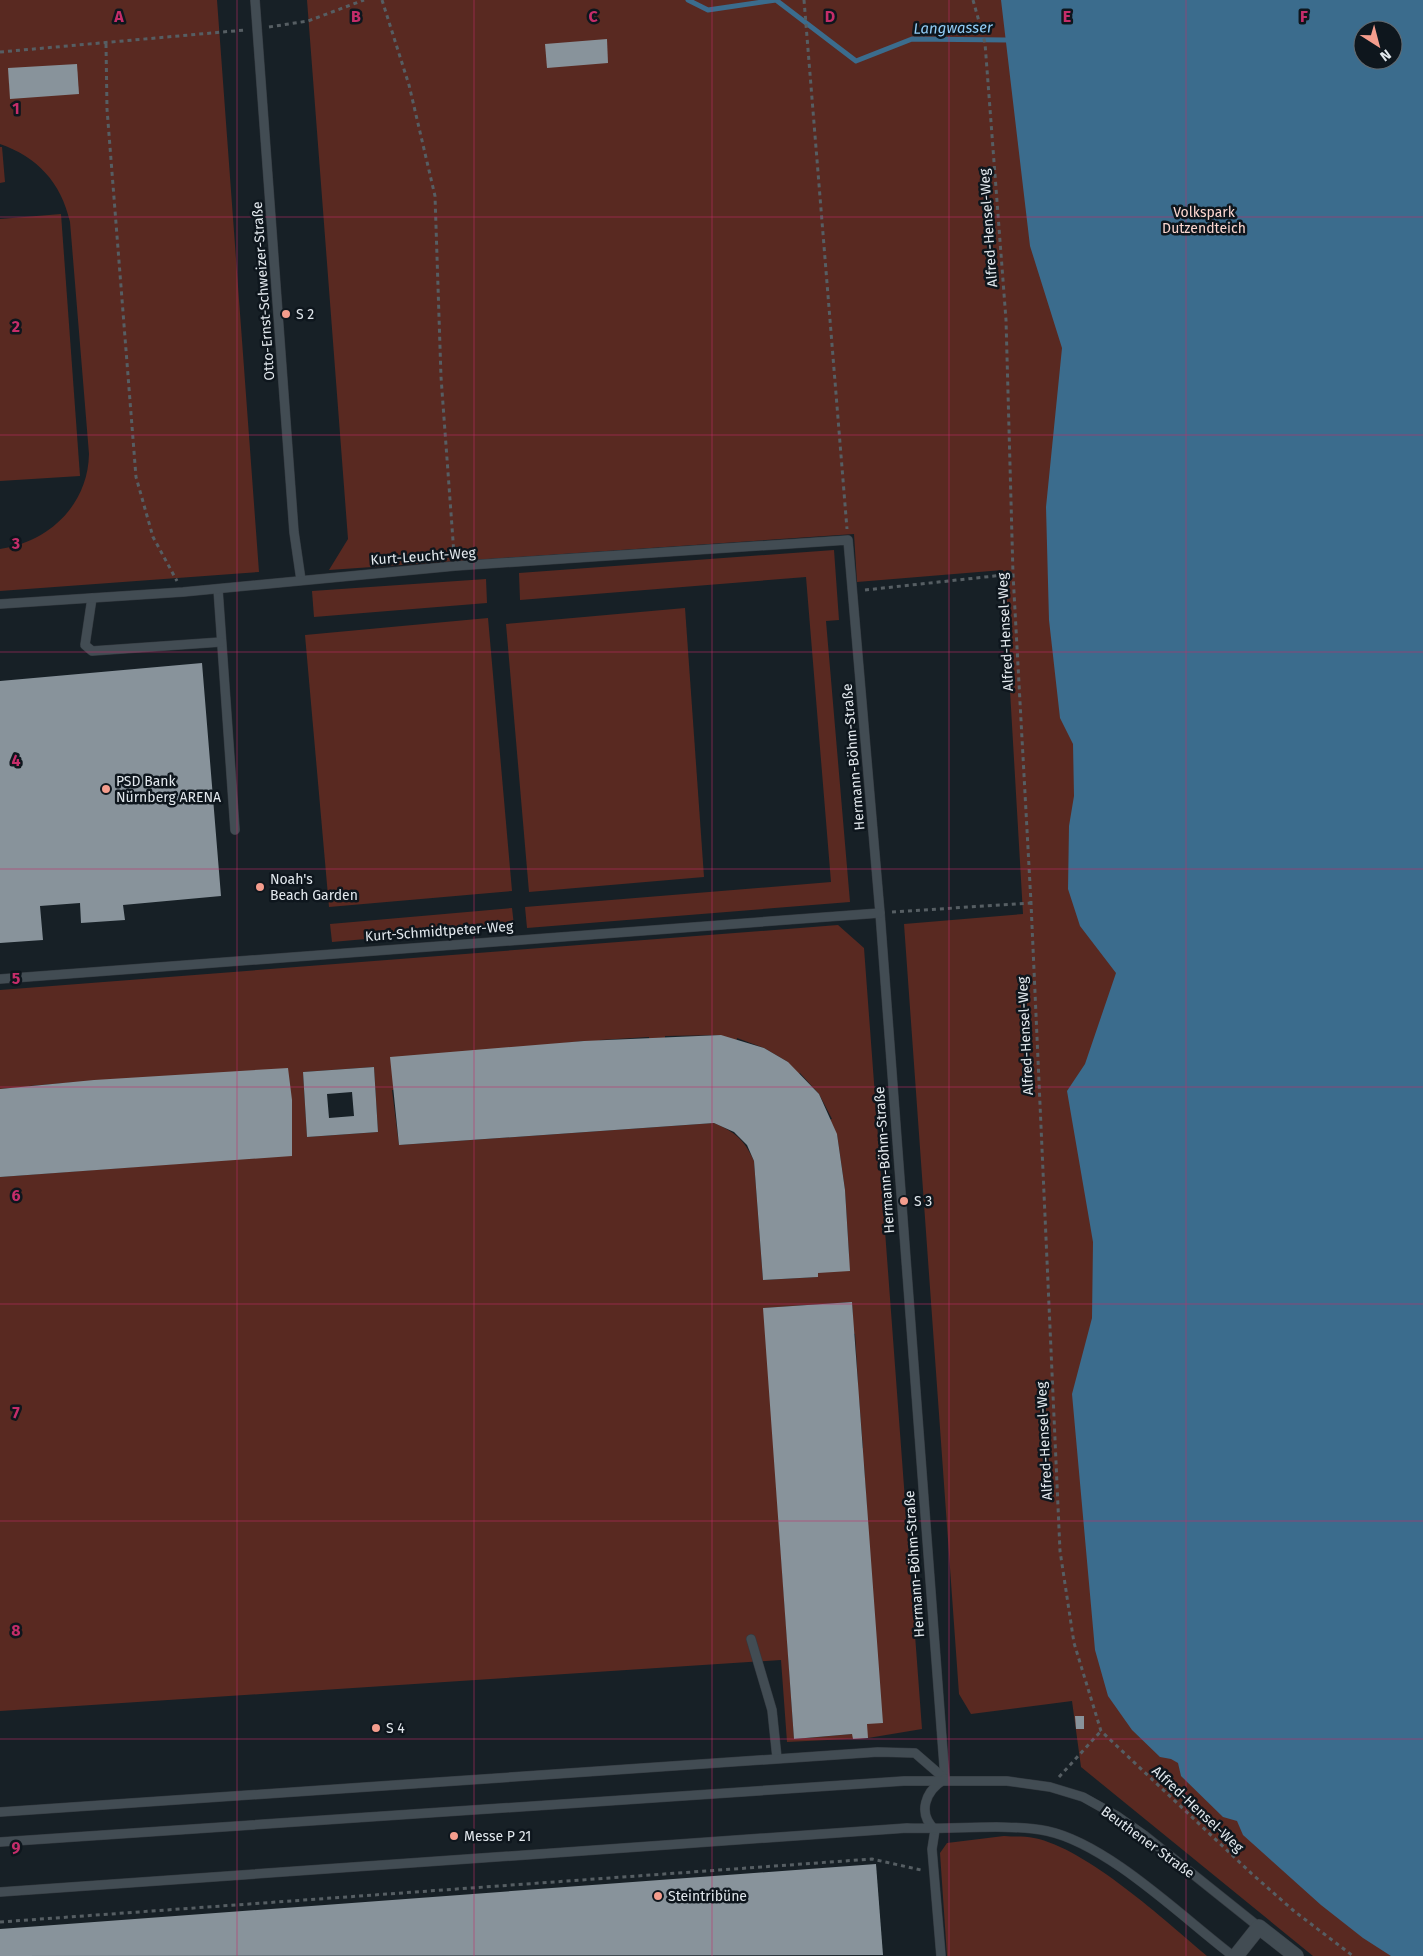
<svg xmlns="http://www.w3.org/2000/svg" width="1423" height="1956" font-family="'Fira Sans',sans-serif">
  <rect width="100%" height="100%" fill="#172026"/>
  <g fill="#592921" fill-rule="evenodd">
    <path d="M0,0H217L259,572L0,591V549C49,542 88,505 89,454L70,222C61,182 37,157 0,144Z"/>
    <path d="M307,0H1423V1956H1313L1081,1767L1072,1701L971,1714L959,1694L904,924L1023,914L1003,570L857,582L854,534L329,570L348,539ZM1363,30H1393V60H1363Z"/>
    <path d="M0,147H2L5,182L0,183Z"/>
    <path d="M61,214L80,476L0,481V219Z"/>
    <path d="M834,550L839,620L826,621L850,902L527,928L525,907L831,882L806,577L520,600L519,573Z"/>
    <path d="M486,579L487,603L314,617L312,591Z"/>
    <path d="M685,608L704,877L529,892L506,624Z"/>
    <path d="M488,618L512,891L329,907L305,635Z"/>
    <path d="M512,908L514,926L332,942L330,924Z"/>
    <path d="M838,925L864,948L922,1729L868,1738L787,1742L781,1660L0,1711V1177L292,1155V1100L78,1082L29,1086L32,1118L17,1120L13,1088L0,1089V990ZM721,1035L730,1070L737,1038L764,1048L788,1062L779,1097L800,1073L819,1094L832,1119L802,1130L837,1134L845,1190L849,1255L817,1258L818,1277L763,1280L754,1161C744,1139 736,1133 714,1123L399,1145L392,1090L407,1089L536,1046L584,1041L586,1073L600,1040L649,1037L651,1069L666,1068L665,1036ZM374,1067L378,1132L307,1137L303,1072ZM852,1302L853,1318L821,1321L855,1334L858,1383L826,1385L859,1399L863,1448L831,1450L864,1464L867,1512L852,1734L794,1739L764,1308Z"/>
    <path d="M1004,1836C1014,1837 1025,1836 1034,1838C1086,1848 1166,1921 1207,1956H947L940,1853L947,1843Z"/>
  </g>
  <path fill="#3b6c8d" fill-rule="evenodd" d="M1001,0H1423V1956H1391L1363,1938L1321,1905L1243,1835L1237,1821L1223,1817L1181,1776L1178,1763L1171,1759L1160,1757L1132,1730L1108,1696L1095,1650L1072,1394L1092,1318L1093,1242L1067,1091L1085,1064L1116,973L1080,926L1068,889L1069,826L1074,796L1073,744L1060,718L1049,620L1046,507L1062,348L1030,246ZM1363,30H1393V60H1363Z"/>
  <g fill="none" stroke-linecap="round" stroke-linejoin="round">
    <path stroke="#3b6c8d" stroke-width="5" d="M688,0L708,10L776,0L856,61L912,39L1007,40"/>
  </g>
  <g fill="#88939b" fill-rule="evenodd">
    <path d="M607,39L608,63L547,68L545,44Z"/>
    <path d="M77,64L79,94L10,99L8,68Z"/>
    <path d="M202,663L221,896L123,905L125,920L81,923L80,903L40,906L43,940L0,943V681Z"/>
    <path d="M721,1035L764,1048L788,1062L819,1094L837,1134L845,1190L850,1271L818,1273V1277L763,1280L754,1161L747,1145L734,1132L714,1123L399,1145L390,1057L584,1041Z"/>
    <path d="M374,1067L378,1132L307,1137L303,1072ZM352,1092L354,1116L329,1118L327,1094Z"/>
    <path d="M288,1068L292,1100V1156L0,1177V1089L94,1080Z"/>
    <path d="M852,1302L883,1723L867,1724L868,1738L853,1739L852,1734L794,1739L763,1308Z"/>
    <path d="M1075,1716H1084V1729H1076Z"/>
    <path d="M876,1864L883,1955L0,1956V1929Z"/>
  </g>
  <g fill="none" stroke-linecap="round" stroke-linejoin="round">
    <g stroke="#343a40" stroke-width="10">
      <g id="service">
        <path d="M255,0L294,532L301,580"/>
        <path d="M218,589L235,830"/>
        <path d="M92,598L85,645L92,651L221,642"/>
        <path d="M0,604L183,592L455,566L848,540L880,913L945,1779"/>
        <path d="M0,979L880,913"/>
        <path d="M751,1639L772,1710L777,1758"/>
        <path d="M0,1812L878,1752L915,1753L945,1779"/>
        <path d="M935,1830L932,1849L941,1956"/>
        <path d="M935,1830C917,1813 925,1791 945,1779"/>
        <path d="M0,1842L904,1781H1007L1050,1787L1083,1797L1117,1816L1144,1835L1259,1927"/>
        <path d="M0,1892L907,1828C950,1830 1007,1823 1047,1831C1108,1844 1183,1918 1233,1956"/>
      </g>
    </g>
    <g stroke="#343a40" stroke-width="16">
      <path id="minor" d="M1236,1956L1259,1927L1296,1956"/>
    </g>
    <g stroke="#565e63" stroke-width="3" stroke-dasharray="4 4" stroke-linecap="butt">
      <path d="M382,0L409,85L435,196L441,377L454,554"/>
      <path d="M804,0L847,529"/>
      <path d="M973,0L985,43L1006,320L1013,574L1031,903L1060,1551L1074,1643L1101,1731L1252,1874L1294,1911L1353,1956"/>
      <path d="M269,27L308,21L364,0"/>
      <path d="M106,44L107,109L136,477L153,537L177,581"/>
      <path d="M0,52L245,30"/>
      <path d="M865,590L1013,574"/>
      <path d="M892,912L1031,903"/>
      <path d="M1059,1777L1101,1731"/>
      <path d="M0,1922L872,1859L921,1870"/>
    </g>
    <use href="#service" stroke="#424c53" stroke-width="9"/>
    <use href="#minor" stroke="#424c53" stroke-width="15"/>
  </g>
  <path fill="none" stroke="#c52d6a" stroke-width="1" stroke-opacity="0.55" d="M237,0V1956M474,0V1956M712,0V1956M949,0V1956M1186,0V1956M0,217H1423M0,435H1423M0,652H1423M0,869H1423M0,1087H1423M0,1304H1423M0,1521H1423M0,1739H1423"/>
  <g fill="#f49d8d" stroke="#0e161d" stroke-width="2">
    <circle cx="286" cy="314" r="5"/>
    <circle cx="106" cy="789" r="5"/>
    <circle cx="260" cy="887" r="5"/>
    <circle cx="904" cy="1201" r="5"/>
    <circle cx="376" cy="1728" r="5"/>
    <circle cx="454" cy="1836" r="5"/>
    <circle cx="658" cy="1896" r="5"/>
  </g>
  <g text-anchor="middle" stroke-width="5" stroke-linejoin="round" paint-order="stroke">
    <g font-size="14" fill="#fbd6cf" stroke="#0e161d">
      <text x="1204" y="217">Volkspark<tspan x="1204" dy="16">Dutzendteich</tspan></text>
    </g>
    <g font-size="14" fill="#e2e8ed" stroke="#0e161d">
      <text transform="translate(988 228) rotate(-94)" y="5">Alfred-Hensel-Weg</text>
      <text transform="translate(263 291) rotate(-94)" y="5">Otto-Ernst-Schweizer-Straße</text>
      <text transform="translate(423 556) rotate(-4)" y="5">Kurt-Leucht-Weg</text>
      <text transform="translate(1005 632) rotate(-93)" y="5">Alfred-Hensel-Weg</text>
      <text transform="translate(853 757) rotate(-95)" y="5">Hermann-Böhm-Straße</text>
      <text transform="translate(439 931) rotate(-4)" y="5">Kurt-Schmidtpeter-Weg</text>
      <text transform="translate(1025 1036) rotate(-93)" y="5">Alfred-Hensel-Weg</text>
      <text transform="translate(884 1160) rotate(-94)" y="5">Hermann-Böhm-Straße</text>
      <text transform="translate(1044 1441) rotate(-93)" y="5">Alfred-Hensel-Weg</text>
      <text transform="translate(914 1564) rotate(-94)" y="5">Hermann-Böhm-Straße</text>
      <text transform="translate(1198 1809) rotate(43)" y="5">Alfred-Hensel-Weg</text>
      <text transform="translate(1148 1842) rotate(36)" y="5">Beuthener Straße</text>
    </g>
    <g font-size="14" fill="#e2e8ed" stroke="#0e161d" text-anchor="start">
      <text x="296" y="319">S 2</text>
      <text x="116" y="786">PSD Bank<tspan x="116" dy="16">Nürnberg ARENA</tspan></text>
      <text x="270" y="884">Noah's<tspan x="270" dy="16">Beach Garden</tspan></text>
      <text x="914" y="1206">S 3</text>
      <text x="386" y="1733">S 4</text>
      <text x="464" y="1841">Messe P 21</text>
      <text x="668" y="1901">Steintribüne</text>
    </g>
    <g font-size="15" font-style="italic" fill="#92ccf5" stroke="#0e161d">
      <text transform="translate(953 28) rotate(-1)" y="5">Langwasser</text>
    </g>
  </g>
  <g font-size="16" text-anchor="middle" font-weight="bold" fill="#c52d6a" stroke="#0e161d" stroke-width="5" stroke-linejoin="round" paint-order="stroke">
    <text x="119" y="22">A</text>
    <text x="356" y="22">B</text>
    <text x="593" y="22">C</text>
    <text x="830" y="22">D</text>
    <text x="1067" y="22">E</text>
    <text x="1304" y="22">F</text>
    <text x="16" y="114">1</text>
    <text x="16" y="332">2</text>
    <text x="16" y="549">3</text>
    <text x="16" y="766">4</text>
    <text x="16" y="984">5</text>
    <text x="16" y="1201">6</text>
    <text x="16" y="1418">7</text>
    <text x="16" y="1636">8</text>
    <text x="16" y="1853">9</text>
  </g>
  <g transform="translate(1378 45) rotate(144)"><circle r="24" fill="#0e161d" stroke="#636a70"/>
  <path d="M0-4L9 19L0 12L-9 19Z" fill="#f49d8d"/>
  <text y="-8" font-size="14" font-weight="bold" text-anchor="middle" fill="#e2e8ed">N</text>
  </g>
</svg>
